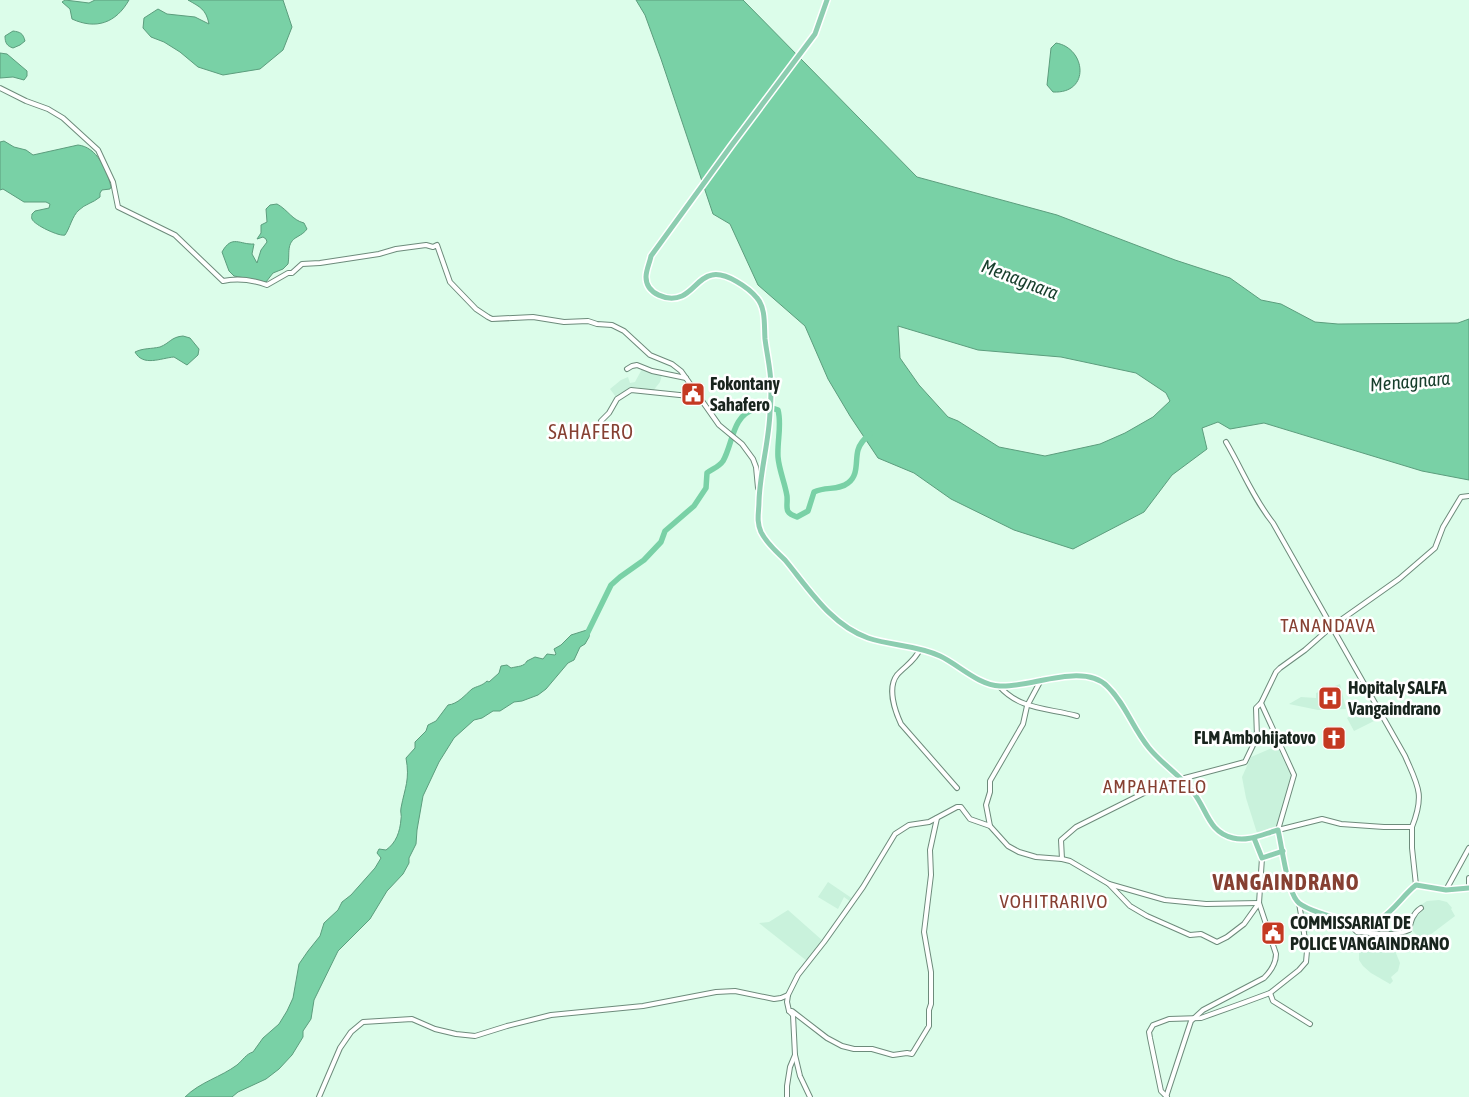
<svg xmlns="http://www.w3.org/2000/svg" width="1469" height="1097" font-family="'Asap Condensed',sans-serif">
  <rect width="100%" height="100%" fill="#dcfdea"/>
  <g fill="#c9f2dc">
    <path d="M642,369L662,375L660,382L653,391L636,387H631L616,397L610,389L621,380L628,377L630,383L635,382Z"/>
    <path d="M1340,684L1346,709L1318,710L1289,704L1301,697L1316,698V693Z"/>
    <path d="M1371,702L1380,718L1354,731L1347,718Z"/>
    <path d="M1277,746L1291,776V781L1276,828L1257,833L1246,798L1242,777L1251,757Z"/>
    <path d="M828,882L853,899L851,902L844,897L838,909L818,897Z"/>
    <path d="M1439,900L1447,902L1452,908L1451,909L1455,916L1422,941L1412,930V920L1424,910L1421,905L1427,901Z"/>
    <path d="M1300,906L1352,922L1351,926L1337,925L1320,928L1305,934Z"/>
    <path d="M788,910L823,941L807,961L759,923L769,922Z"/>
    <path d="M1381,936H1389L1400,963L1398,971L1391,977L1393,981L1390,984L1371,973L1363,966L1359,960V953L1374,944Z"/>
  </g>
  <g fill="#79d1a6" stroke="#5c9d7d" fill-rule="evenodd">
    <path d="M65,0L89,3L95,0H129C116,23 96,30 72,19L70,9L62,2Z"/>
    <path d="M188,0H283L292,27L283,50L260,69L223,75L198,67L180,52L164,42L151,37L143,28L144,18L158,9L167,14L195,17L209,24C206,9 200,7 188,0Z"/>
    <path d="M636,0H743L917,177L1057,215L1175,260L1230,278L1261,300L1281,304L1315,322L1338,324L1458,323L1469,319V480L1422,471L1264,423L1230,429L1218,422L1202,428L1207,449L1172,475L1144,512L1073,549L1014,530L951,499L914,473L878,458L850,416L828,379L805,326L758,285L730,224L713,214L661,59L645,15ZM898,326L978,350L1061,357L1136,373L1166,393L1170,401L1153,417L1125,433L1100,444L1045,456L999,447L958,421L948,417L919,385L900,358Z"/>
    <path d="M13,31C20,32 23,33 25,41L20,45L13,48C7,46 5,43 5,36Z"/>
    <path d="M1056,43C1086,48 1091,94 1053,92L1047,85L1051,48Z"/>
    <path d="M0,53L7,54L27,71V76L24,80L13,77L0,78Z"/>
    <path d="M4,141L14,147L26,150L33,155L78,145C97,147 107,170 111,187L110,189L102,190L100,193V197C93,203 85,204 79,210C72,216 70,228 65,235C60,237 34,225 32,219C31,217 32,216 32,214L35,211L49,208L50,204L46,202H24L3,189L0,190V142Z"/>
    <path d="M277,204C288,210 292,220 304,223L307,229C304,233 302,234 297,237C286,243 290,253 288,264L283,269L273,273L266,282L234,276L229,271L222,252C232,234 240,245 254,244L252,254L257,263L261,250L267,242L266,239L263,237L257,239L261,233V225L267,222L266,209L270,205Z"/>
    <path d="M183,336L190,338L199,349L198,355L187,365L174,357C161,358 143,367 135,352C143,348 151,349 160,347C170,343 171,337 183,336Z"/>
    <path d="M590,629L589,637L585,644L580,647L574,660L568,663L546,689L538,695L522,701L514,702L500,711H493L482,718L474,720L454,738L439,762L423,796L417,830L416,844L409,858V863L403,874L387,891L370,919L338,951L314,1000L311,1019L303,1031V1037L292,1055L279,1069L266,1079L238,1092L232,1097H185C200,1082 221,1077 237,1065C243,1060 246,1054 253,1052L263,1038L279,1024L287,1011L293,998L299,964L308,951L320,936L324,923L338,910L342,902L351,895L375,868L381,858L377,853L379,849L386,850C396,843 400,832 401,819C402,816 400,812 401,808C405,787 410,780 406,758L415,748V742L426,731L428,725L436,721L448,705C458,704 465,695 472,689C477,686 482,686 487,681L489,682L499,673L501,666L507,665L511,668C518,666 524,667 527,661L535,657L543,659L547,654L555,655L556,654L554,649L561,645L571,635Z"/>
  </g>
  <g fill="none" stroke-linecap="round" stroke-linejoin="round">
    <path stroke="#79d1a6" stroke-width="5.5" d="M586,636L611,585L620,577L644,560L661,542L665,531L694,506L706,488L707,473C712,469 719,467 723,461C733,444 732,415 755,409C764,407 769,406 778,410C782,425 777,441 778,457C779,470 785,483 787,496C788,508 783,512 797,517L808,511L814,492C826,486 838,491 848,483C859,475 855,461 858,450C860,443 865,438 870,434"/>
    <g stroke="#6d8b7b" stroke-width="6">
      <g id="minor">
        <path d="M0,88L26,101L48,109L63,118L98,150L113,182L118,207L175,235L223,281C237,278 253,280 267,285L288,273H292L302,264L320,263L379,254L396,249L426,245L433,247L437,245L450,282L476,309L488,317L492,319L533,317L564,322L588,321L597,324L612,325L624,331L650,355L672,364L681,371L719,425L742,444L753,459L756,467L758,488"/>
        <path d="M627,369L632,366L637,365L652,371L686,378"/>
        <path d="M601,421L609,413L617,399L631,390L699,397"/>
        <path d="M1226,442C1242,469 1253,498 1273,523L1405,756C1418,786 1425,794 1412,827"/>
        <path d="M920,649C915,661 905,666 897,675C887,688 895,711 901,724L957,788"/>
        <path d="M999,686C1020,710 1048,708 1077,716"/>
        <path d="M1261,703L1294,775L1278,830"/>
        <path d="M990,826L986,805L990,792V781L1023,724L1027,706L1041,680"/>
        <path d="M1278,830L1322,819L1341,824L1384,827H1412V848L1416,885"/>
        <path d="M1062,859L1061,840L1076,827L1162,784L1245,762L1257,737L1256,708L1261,703L1276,672L1280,668L1305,650L1331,627L1399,579L1435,548L1443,527L1461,497L1469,496"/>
        <path d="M1469,878V886"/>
        <path d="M1109,884L1130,906L1147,916L1190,935L1201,934L1217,942L1227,937L1244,924L1259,903"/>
        <path d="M1446,890L1469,848"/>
        <path d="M1353,922L1352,927L1357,932C1373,933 1394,937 1409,930C1411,921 1413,913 1421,908"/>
        <path d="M1270,993L1273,1001L1310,1024"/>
        <path d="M789,1011H792L827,1038L842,1046L854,1049H872L893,1055L907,1053L912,1054L929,1026V1010L931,1004V972L924,932L931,875L930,850L937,818"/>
        <path d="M795,1055L800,1076L810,1097"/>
        <path d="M319,1097L340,1048L351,1032L363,1022L412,1019L435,1029L456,1034L475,1036L507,1026L551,1015L643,1006L716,992L735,991L774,999L781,998L788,995"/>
        <path d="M787,1097V1086L790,1067L795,1055L793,1015L789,1011L787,1002L788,995L798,975L824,942L863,887L895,834L909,825L929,822L957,807H961L970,819L990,826L1008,846L1019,852L1036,857L1062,859L1070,861L1109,884L1165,900L1206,904L1259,903"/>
        <path d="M1166,1097L1191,1021L1203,1010L1264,978C1271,971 1276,964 1276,954L1259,903L1262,858"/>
        <path d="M1167,1097L1161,1091L1150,1038L1149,1032L1153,1025L1169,1019L1201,1018L1243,1003L1270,993L1299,970L1306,962L1307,951L1299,903"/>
      </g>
    </g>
    <g stroke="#fff" stroke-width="8">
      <g id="major">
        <path d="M827,0L815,34L731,146L651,256C650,262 646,270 646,277C646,294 668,302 682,296C693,291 700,277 712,275C726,272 749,288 757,298C766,308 764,326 765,339C767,355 771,371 771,386C771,395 771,404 770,412C769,442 760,471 759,501C759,512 756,521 761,532C767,544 776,551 785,560C809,589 831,625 868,638C892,646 917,645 940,656C959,665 978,685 1000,686C1030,688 1083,662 1107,686C1125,703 1133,729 1149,748C1162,764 1180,775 1193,792C1207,809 1208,832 1233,838C1248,842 1263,834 1278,830C1282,847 1287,889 1297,901C1303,909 1332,917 1343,920C1355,923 1368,926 1380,919C1394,911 1403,895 1416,885L1446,890L1469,888"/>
        <path d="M1254,838L1262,858L1283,851"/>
      </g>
    </g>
    <use href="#minor" stroke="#fff" stroke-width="4"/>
    <use href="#major" stroke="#8ccdb0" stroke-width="5"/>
  </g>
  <defs>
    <g id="civic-square" transform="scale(1.25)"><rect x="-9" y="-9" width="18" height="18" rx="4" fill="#c43921" stroke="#fff"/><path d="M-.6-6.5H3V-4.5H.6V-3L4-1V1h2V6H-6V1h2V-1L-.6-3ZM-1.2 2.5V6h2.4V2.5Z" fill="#fff"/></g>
    <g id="hospital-square" transform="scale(1.25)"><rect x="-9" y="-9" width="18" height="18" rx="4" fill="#c43921" stroke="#fff"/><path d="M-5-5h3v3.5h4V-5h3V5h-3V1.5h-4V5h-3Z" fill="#fff"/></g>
    <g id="church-square" transform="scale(1.25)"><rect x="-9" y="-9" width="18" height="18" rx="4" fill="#c43921" stroke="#fff"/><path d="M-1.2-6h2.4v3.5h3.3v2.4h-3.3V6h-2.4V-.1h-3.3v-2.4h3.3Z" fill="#fff"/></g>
  </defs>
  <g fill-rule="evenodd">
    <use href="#civic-square" x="693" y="394"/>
    <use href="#hospital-square" x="1330" y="698"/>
    <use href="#church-square" x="1334" y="738"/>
    <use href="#civic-square" x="1273" y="933"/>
  </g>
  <g text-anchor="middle" stroke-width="5" stroke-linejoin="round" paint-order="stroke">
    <g font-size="18" font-weight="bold" fill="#18241d" stroke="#fff" text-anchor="start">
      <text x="710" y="390">Fokontany<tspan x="710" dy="21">Sahafero</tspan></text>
      <text x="1348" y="694">Hopitaly SALFA<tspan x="1348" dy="21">Vangaindrano</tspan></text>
      <text x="1316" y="744" text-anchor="end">FLM Ambohijatovo</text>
      <text x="1290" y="929">COMMISSARIAT DE<tspan x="1290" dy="21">POLICE VANGAINDRANO</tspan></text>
    </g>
    <g font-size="19" font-style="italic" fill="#163d2b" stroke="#fff">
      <text transform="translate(1020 279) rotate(21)" y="7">Menagnara</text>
      <text transform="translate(1410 381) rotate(-5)" y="7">Menagnara</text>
    </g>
    <g font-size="19" letter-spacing="1" fill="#864032" stroke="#fff">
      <text x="1328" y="632">TANANDAVA</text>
      <text x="1155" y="793">AMPAHATELO</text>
      <text x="1054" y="908">VOHITRARIVO</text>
    </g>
    <g font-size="20" letter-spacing="1" fill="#864032" stroke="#fff">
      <text x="591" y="439">SAHAFERO</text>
    </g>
    <g font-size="22" font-weight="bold" letter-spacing="1" fill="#864032" stroke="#fff">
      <text x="1286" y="890">VANGAINDRANO</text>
    </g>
  </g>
</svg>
